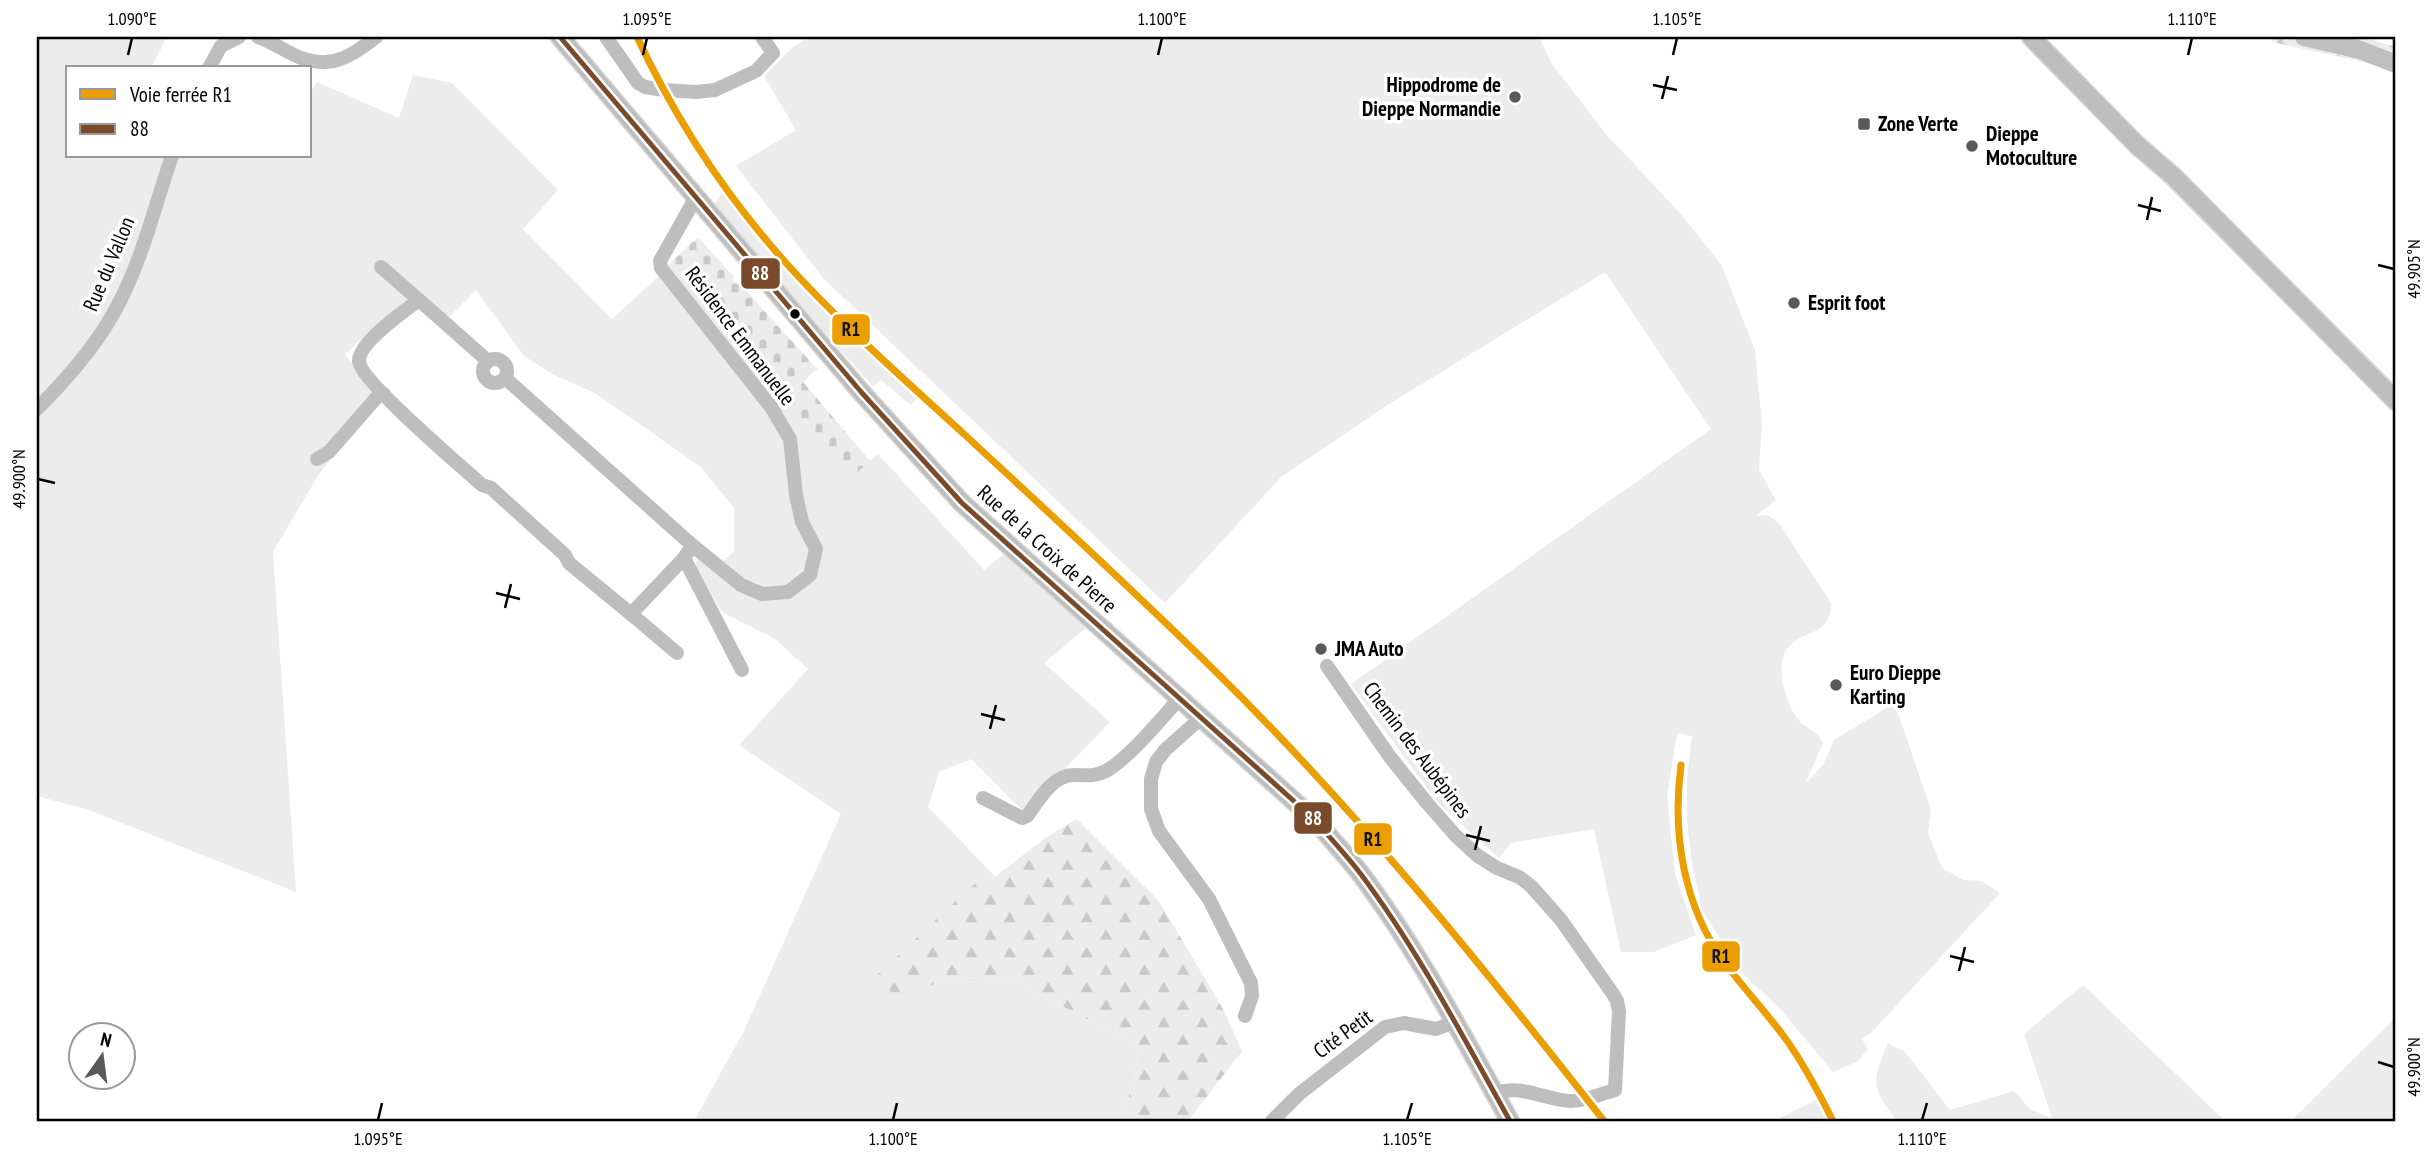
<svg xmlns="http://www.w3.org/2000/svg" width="2433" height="1158" font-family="'PT Sans Narrow',sans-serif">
  <defs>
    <pattern id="forest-firs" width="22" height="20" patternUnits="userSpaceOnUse" patternTransform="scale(1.75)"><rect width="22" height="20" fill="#ececec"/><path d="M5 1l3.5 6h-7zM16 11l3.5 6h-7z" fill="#c9c9c9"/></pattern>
    <pattern id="cemetery-stones" width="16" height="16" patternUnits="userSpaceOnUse" patternTransform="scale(1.75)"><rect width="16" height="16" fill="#ececec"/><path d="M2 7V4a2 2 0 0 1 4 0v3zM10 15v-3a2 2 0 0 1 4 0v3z" fill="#c9c9c9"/></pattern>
  </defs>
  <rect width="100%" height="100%" fill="#fff"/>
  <g fill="#ececec">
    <path d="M37,37H167L151,68H68V156H310V93L317,82L399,118L413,75L452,83L558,190L523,229L612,319L657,278L671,262L755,351L752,357L851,477L878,454L984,570L1005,553L1087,627L1044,663L1110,722L1024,812L971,759L939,772L928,807L989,870L876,977L899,998L943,981L978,977L1019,983L1141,1048L1126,1107L1113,1121H694L744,1031L841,814L739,745L808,669L775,639L723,613L695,570L696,562L700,559L714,570L734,551V508L701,467L595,393L552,374L524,356L476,290L447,319L419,290L345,354L377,397L319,474L273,552L296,892L89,810L37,796Z"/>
    <path d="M809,37H1539L1552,64L1605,133L1678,211L1721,264L1755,350L1762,424L1759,470L1776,500L1756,516L1767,515L1779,523L1831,603C1832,640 1796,627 1784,655C1777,672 1786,703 1797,718C1805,729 1816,729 1823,743L1805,784L1823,765L1834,740L1893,704L1898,713L1931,810L1928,833L1942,868L1964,880L1982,881L2000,893L1871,1033L1862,1039L1868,1049L1858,1061L1833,1072L1782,1011L1742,973L1702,910L1692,862L1687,823V778L1692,736L1677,733L1667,796L1675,874L1696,935L1654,952H1621L1594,829L1511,843L1499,858L1438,803L1351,684L1711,429L1605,272L1384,407L1280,478L1165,603L824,279L736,166L796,130L764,76L792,48Z"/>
    <path d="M723,190C777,269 847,333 917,397L911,405L881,380L873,386L771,274L714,206Z"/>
    <path d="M2083,985L2225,1121H1898C1870,1089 1872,1080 1888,1043L1905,1052L1950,1110L2014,1091L2031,1110L2052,1118L2024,1034Z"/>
    <path d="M2396,1017V1121H2291Z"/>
    <path d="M1816,1100L1828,1121H1774Z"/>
  </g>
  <g fill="url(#forest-firs)">
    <path d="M2272,37H2364L2396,47V69L2272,42Z"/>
    <path d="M1077,819L1159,901L1223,1009L1242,1051L1188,1121H1113L1126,1107L1141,1048L1019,983L978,977L943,981L899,999L875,977L989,870L995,877L1045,838Z"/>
  </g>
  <path fill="url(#cemetery-stones)" d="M698,237L733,276L734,282L740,284L817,369L803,382L870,461L851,478L752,357L755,351L671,262Z"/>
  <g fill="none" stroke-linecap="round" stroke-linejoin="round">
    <path stroke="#bfbfbf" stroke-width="18" d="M2304,37L2360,50L2396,64"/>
    <g stroke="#dbdbdb" stroke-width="21">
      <g id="major">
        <path d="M560,37L862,393L962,503L1315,820C1330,838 1346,855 1360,873C1418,950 1463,1037 1510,1121"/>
        <path d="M2031,37L2137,145L2174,177L2396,401"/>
      </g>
    </g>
    <g stroke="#bebebe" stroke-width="14">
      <path d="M258,37C274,42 288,54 304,59C334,69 354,54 376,37"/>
      <path d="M606,37L638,83L645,87L664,90L696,92L715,90L756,71L773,53L762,37"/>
      <path d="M209,68L221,46L239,37"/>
      <path d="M381,267L419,300"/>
      <circle cx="495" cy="371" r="12"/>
      <path d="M488,361L419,300C404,311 360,342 359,360C358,379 462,467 482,485L491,488L565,555L569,563L631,614L684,558"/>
      <path d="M505,378L692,545L741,585L762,594L788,592L810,575L816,549L802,522L796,495L790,439L771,407L661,268L660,261L696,197"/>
      <path d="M37,409C68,378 99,343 119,303C143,257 155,205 172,156"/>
      <path d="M317,459L329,452L377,397L384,394"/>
      <path d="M688,552L684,558L742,670"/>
      <path d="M631,614L677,653"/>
      <path d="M1327,666L1390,757L1427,803L1456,836L1478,856L1497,868L1519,877L1531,886L1561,920L1613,994L1617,1001L1619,1011L1615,1090C1600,1094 1586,1101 1571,1101C1546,1100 1519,1083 1495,1094"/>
      <path d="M1201,718L1165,750L1156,762L1151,779V809L1159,831L1209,899L1251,983L1252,996L1245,1016"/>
      <path d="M983,798L1022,818L1027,816C1039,800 1052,775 1074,775C1085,775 1095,777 1106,771C1129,758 1160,720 1179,699"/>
      <path d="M1272,1121L1299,1094L1385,1027L1404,1023L1436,1029L1455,1022"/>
    </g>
    <use href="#major" stroke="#bebebe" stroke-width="18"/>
    <g stroke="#fff" stroke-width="10">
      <path id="bus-1" d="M560,37L862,393L962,503L1315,820C1330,838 1346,855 1360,873C1418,950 1463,1037 1510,1121"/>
    </g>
    <use href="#bus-1" stroke="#7a4b2a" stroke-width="5"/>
    <g stroke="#fff" stroke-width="12">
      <g id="rail-1">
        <path d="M637,37C675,118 725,195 786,263C841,324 904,379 965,435C1048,512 1131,588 1211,667C1354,807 1481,964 1604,1121"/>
        <path d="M1681,765C1672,833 1683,906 1725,963C1744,989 1766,1012 1785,1038C1804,1064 1819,1093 1833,1121"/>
      </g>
    </g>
    <use href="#rail-1" stroke="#eb9e00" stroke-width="7"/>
  </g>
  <path fill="none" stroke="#000" stroke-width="2.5" d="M128,55L132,38M643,55L647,38M1158,55L1162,38M1673,55L1677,38M2188,55L2192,38M1653,85L1677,90M1662,99L1668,76M2138,205L2161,211M2147,220L2152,197M2378,265L2394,269M38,479L55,483M496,593L520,599M505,608L511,584M981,714L1005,720M990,729L996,705M1466,835L1490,841M1475,850L1481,826M1950,956L1974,962M1959,971L1965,947M2378,1062L2394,1067M378,1120L382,1103M893,1120L897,1103M1407,1120L1412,1103M1922,1120L1927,1103"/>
  <g fill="#595959" stroke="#fff" stroke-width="2.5">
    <circle cx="1515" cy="97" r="7"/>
    <rect x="1857" y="117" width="14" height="14" rx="3.5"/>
    <circle cx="1972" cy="146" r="7"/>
    <circle cx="1794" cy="303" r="7"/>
    <circle cx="1321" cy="649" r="7"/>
    <circle cx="1836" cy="685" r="7"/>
  </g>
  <circle fill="#000" stroke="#fff" stroke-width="2.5" cx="795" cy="314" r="6"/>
  <g text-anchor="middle" stroke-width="7" stroke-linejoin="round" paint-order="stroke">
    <g font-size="21" font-weight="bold" fill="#000" stroke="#fff" text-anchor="start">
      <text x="1501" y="92" text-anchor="end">Hippodrome de<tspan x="1501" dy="24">Dieppe Normandie</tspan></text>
      <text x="1878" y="131">Zone Verte</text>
      <text x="1986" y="141">Dieppe<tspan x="1986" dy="24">Motoculture</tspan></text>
      <text x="1808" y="310">Esprit foot</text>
      <text x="1335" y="656">JMA Auto</text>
      <text x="1850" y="680">Euro Dieppe<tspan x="1850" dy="24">Karting</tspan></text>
    </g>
    <g font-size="21" fill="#000" stroke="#fff">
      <text transform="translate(109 264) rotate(-67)" y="7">Rue du Vallon</text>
      <text transform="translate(740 336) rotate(53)" y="7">Résidence Emmanuelle</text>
      <text transform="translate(1047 549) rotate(42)" y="7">Rue de la Croix de Pierre</text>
      <text transform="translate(1417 750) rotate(53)" y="7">Chemin des Aubépines</text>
      <text transform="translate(1343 1034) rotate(-36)" y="7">Cité Petit</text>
    </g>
  </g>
  <g stroke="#fff" stroke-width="2.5">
    <rect x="740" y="257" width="41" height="33" rx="7" fill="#7a4b2a"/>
    <rect x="831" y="313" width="40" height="33" rx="7" fill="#eb9e00"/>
    <rect x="1293" y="801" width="40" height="34" rx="7" fill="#7a4b2a"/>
    <rect x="1353" y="822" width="40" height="34" rx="7" fill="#eb9e00"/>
    <rect x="1701" y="940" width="40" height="33" rx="7" fill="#eb9e00"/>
  </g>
  <g font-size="19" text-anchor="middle" font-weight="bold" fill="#fff">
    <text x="760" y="280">88</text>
    <text x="1313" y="825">88</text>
  </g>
  <g font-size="19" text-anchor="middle" font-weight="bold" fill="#111">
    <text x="851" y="336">R1</text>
    <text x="1373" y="846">R1</text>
    <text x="1721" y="963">R1</text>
  </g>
  <rect width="2433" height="1158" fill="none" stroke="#ffffff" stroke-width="77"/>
  <rect x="66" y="66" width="245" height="91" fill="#ffffff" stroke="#999999" stroke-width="2"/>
  <rect x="80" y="89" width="35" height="10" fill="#eb9e00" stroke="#999999" stroke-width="2"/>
  <text x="130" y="102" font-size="21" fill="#000000">Voie ferrée R1</text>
  <rect x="80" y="124" width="35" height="10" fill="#7a4b2a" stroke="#999999" stroke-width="2"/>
  <text x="130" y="136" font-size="21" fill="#000000">88</text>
  <g transform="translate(102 1056) rotate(14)"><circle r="33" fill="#ffffff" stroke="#999999" stroke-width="2"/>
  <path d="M0-5L12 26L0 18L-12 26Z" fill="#595959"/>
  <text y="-10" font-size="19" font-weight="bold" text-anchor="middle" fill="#000000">N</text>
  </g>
  <rect x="38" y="38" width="2356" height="1082" fill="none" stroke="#000" stroke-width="2.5"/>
  <g font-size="18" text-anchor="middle" fill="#000">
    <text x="132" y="25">1.090°E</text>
    <text x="647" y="25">1.095°E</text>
    <text x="1162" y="25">1.100°E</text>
    <text x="1677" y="25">1.105°E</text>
    <text x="2192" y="25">1.110°E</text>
    <text transform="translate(2414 269) rotate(-90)" y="6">49.905°N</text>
    <text transform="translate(19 479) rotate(-90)" y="6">49.900°N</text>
    <text transform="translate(2414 1067) rotate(-90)" y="6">49.900°N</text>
    <text x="378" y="1145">1.095°E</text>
    <text x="893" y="1145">1.100°E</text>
    <text x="1407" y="1145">1.105°E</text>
    <text x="1922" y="1145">1.110°E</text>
  </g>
</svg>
